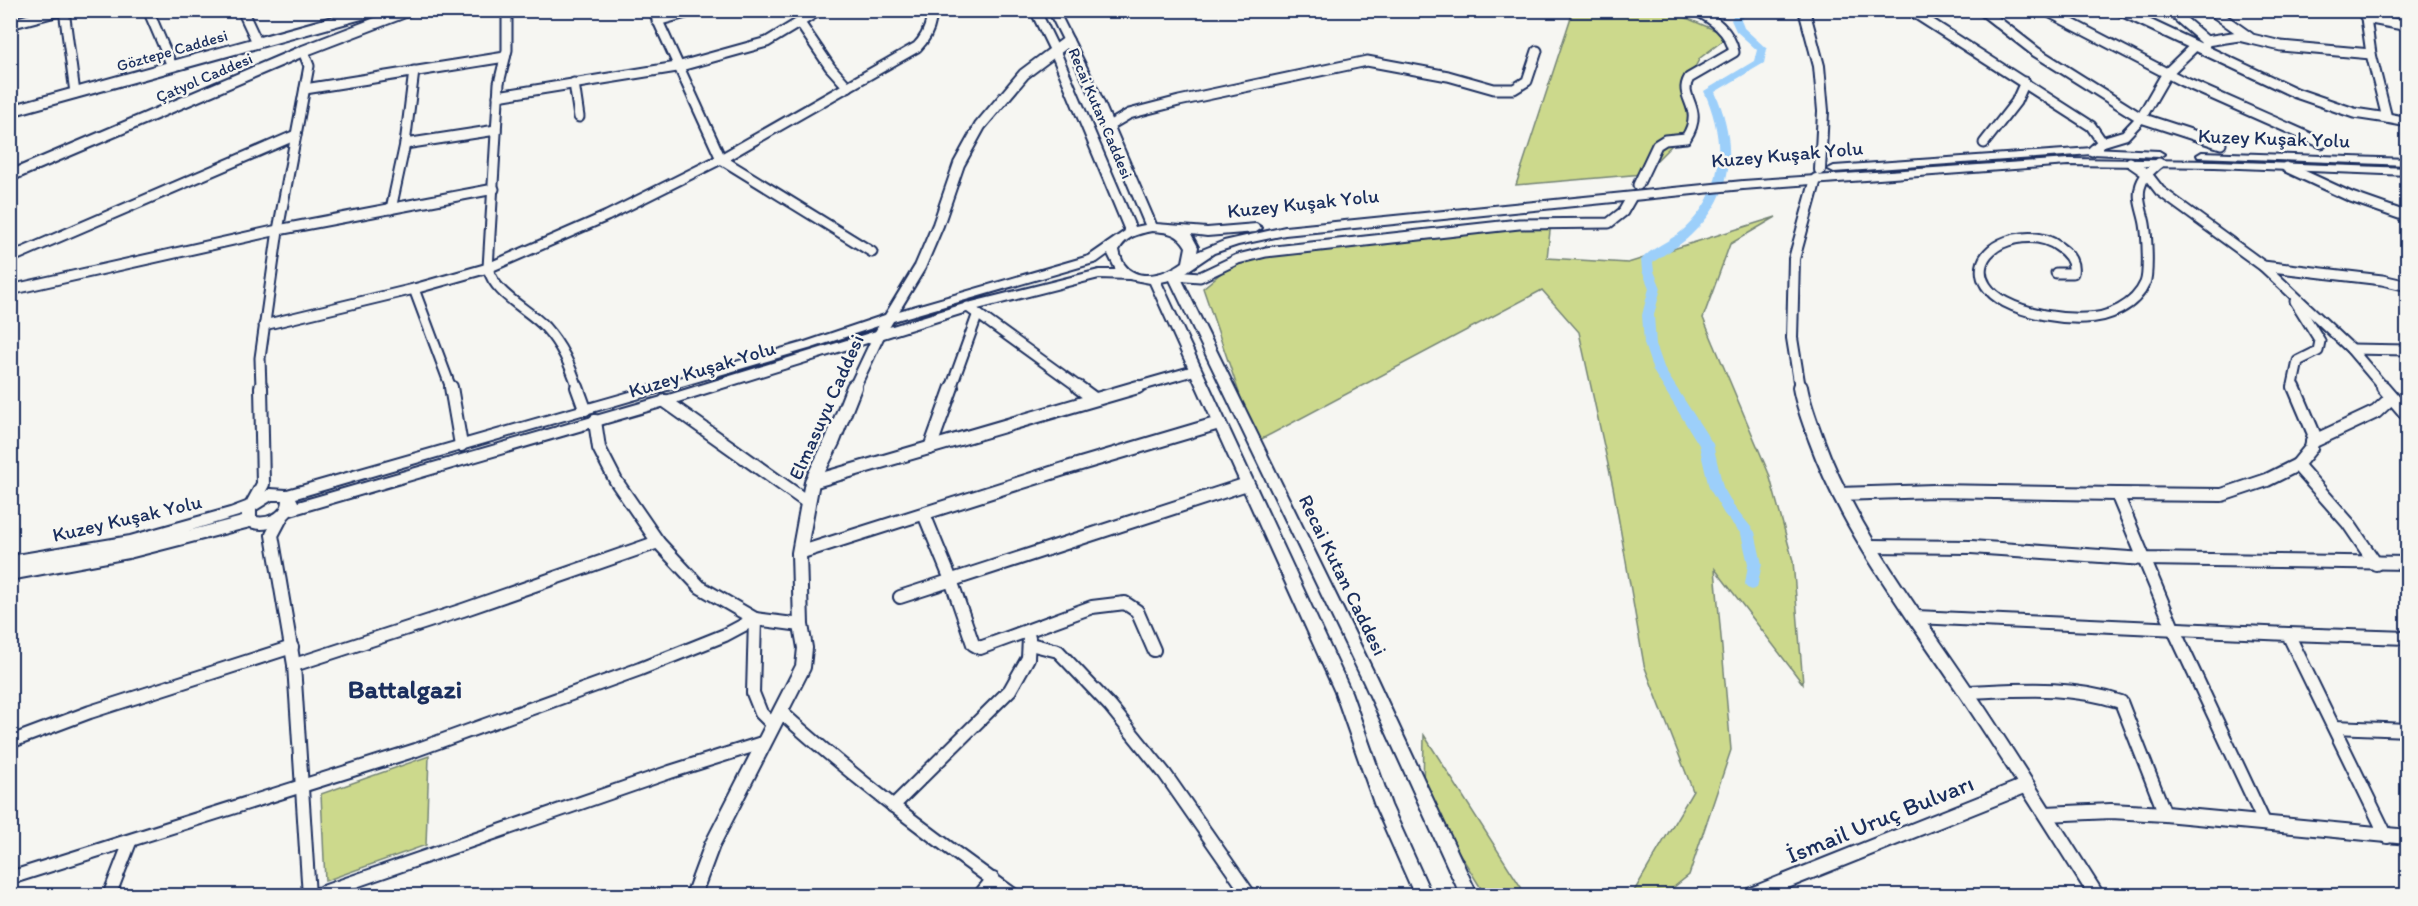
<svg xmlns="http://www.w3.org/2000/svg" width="2418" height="906" font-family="Itim,sans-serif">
  <rect width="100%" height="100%" fill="#f6f6f2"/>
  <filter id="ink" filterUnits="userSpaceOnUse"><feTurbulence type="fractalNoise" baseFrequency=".0167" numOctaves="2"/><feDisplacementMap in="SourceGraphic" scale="12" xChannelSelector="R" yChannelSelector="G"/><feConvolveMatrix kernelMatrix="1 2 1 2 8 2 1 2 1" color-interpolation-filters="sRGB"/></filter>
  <g filter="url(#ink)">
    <g fill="#ccd98c" stroke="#748475" stroke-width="1.5">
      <path d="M1573,11H1670L1729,36L1700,58L1684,87L1693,131L1677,140L1643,174L1516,185Z"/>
      <path d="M1776,217L1730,244L1703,318L1769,474L1793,561L1803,684L1715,569L1731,750L1689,875L1664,895H1627L1633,893L1693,791L1644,665L1613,487L1579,332L1542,290L1256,442L1203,288L1238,259L1551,222L1547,258L1628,263Z"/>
      <path d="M1424,735L1526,895H1485L1423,794Z"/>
      <path d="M429,756L426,845L325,881L321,794Z"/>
    </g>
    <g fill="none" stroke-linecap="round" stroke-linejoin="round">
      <path fill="#9ccffa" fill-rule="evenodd" d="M1736,10H1746L1741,20L1744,28L1767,49L1764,63L1715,92C1738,144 1735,195 1691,235C1680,246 1666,253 1653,262L1654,271L1661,288L1654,315L1656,344L1665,370L1713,444L1723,487L1734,506L1755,532L1762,564L1757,588L1752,590L1747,588L1745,584L1748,564L1741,534L1724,514L1709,488L1699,445L1653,371L1644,344L1642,315L1649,288L1642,271L1641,260C1651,248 1670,241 1682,231C1726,192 1726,141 1704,91L1754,61L1757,50L1736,31L1731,20Z"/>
      <g stroke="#1b2f5e" stroke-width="13">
        <g id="minor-far1">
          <path d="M64,10L75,93"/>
          <path d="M148,10L172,66"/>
          <path d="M242,10L257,42"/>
          <path d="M507,10V50L499,83L488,268C494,294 527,308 545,327C562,346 570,365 578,388"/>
          <path d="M653,10L721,159L872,252"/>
          <path d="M1910,10L2091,126L2102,142L2092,151"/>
          <path d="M1982,10L2036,52L2141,118L2221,144"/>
          <path d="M2045,10L2182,81L2322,143"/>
          <path d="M2119,10L2296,93L2354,113L2387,118L2371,54L2366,18L2361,10"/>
          <path d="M2170,10L2206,41L2204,47"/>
          <path d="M2211,10L2249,37"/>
          <path d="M2366,18L2408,26"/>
          <path d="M657,21L697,10"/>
          <path d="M800,23L830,67L848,87"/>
          <path d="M10,24L63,10"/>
          <path d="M2206,41L2239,36L2281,46L2371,54"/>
          <path d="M574,83L579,117"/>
          <path d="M305,89L505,57"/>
          <path d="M498,96L677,67L767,42L820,10"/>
          <path d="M2387,118L2408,122"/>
          <path d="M1107,127L1129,114L1179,101L1367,61L1448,76L1494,89H1514L1527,81L1537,51"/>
          <path d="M2102,142L2125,135L2141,118L2167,73L2195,46"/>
          <path d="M1984,143L2016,102L2025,82"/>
          <path d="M405,144L496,130"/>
          <path d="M2130,162L2146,173L2160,191L2263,266L2351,349L2384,388"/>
          <path d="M2286,167L2351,197L2408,217"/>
          <path d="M1638,185L1657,145L1665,140L1686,138C1706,107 1677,98 1689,78L1734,52C1730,31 1713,19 1695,10"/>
          <path d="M391,209L405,144L414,71"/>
          <path d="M10,258L296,135"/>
          <path d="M2263,266L2382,280L2408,286"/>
          <path d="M2056,273H2073C2075,261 2068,253 2059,247C2046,237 2030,236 2015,239C1975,248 1969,283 2005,302C2028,314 2059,319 2085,318C2108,318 2135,306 2145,283C2149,274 2147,235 2145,224C2143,212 2137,200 2140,188C2142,177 2151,170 2159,163"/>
          <path d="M1174,275L1200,277L1238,259L1266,252L1519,224L1609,223L1623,212L1631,198"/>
          <path d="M10,290L278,230L494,189"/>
          <path d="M968,307L1080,388"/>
          <path d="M264,325L414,289"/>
          <path d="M2351,349L2408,350"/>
          <path d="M261,388L260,358L278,230L309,66L303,51"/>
          <path d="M451,388L414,289L488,268L607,216L721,159L917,47C925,39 929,31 931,20L925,10"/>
          <path d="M951,388L977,316"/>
          <path d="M1133,388L1196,370"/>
          <path d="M2294,388L2293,385L2298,361L2318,351L2320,341L2295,301"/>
        </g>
      </g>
      <g stroke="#1b2f5e" stroke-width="16">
        <g id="minor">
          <path d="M451,387L461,445"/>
          <path d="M577,387L585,409"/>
          <path d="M1078,387L1093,398"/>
          <path d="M2294,387L2314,434L2311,448L2297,465L2348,523L2376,564"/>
          <path d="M2383,387L2408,416"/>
          <path d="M665,401L807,502"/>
          <path d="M595,421L599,448L616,481L658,542L700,587L755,619L753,693L761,713L773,725"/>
          <path d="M2312,442L2376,412L2391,398"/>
          <path d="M930,448L952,387"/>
          <path d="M812,482L1138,387"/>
          <path d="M1839,494L1934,491L2117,494L2173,628L2265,824"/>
          <path d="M2117,494L2222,495L2267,480L2297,465"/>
          <path d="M251,506L263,484L261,387"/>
          <path d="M924,514L951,580L973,644L980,648L1092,607L1125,603L1137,611L1154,650"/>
          <path d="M282,516L272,535L294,665L309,896"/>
          <path d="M1868,546L1971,547L2144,559L2408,563"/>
          <path d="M799,553L1067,468L1219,423"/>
          <path d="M900,597L1247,484"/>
          <path d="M1916,617L2288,634L2387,837"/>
          <path d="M2288,634L2408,638"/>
          <path d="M1030,644L1058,651L1110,706L1165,774L1250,896"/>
          <path d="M294,665L463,610L658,542"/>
          <path d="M1966,692C2019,690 2070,685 2121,702L2165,814"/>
          <path d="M781,712C855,779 934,838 1015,896"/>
          <path d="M2334,727L2408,730"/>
          <path d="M10,742L90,712L292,647"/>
          <path d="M893,806L1010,690L1028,658L1029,638"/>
          <path d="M10,878L416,750L640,669L725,635L755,619L801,625"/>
          <path d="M109,896L130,842"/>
          <path d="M312,896L670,772L762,743"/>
          <path d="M979,896L993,879"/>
        </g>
      </g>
      <g stroke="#1b2f5e" stroke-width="14">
        <g id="tertiary-far1">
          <path d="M1804,10L1819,66L1823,111L1820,170"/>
          <path d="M10,111L376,10"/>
          <path d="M10,176L303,51L410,10"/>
          <path d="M854,388L880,333L920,267L938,225L959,164L980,126L1024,74L1068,41"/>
          <path d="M1800,388L1792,338L1794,259L1816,179"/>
        </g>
      </g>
      <g stroke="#1b2f5e" stroke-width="18">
        <g id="tertiary">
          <path d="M1800,387C1803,405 1810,422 1816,439C1849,530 1910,609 1964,689C2010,757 2053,827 2097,896"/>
          <path d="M2046,814L2111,811L2165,814L2408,837"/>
          <path d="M693,896L712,845L803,667L805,648L801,625L799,553L812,482L833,440L854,387"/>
          <path d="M1749,896L2027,785"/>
        </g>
      </g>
      <g stroke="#1b2f5e" stroke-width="4">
        <g id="secondary">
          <path d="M1030,10H1040L1060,51L1135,227L1145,225L1090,94L1048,10H1058L1100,94L1156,224L1207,228L1256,224L1262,228L1256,232L1207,236L1191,234L1198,247L1197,252L1224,241L1285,227L1743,181L2068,159L2215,161L2408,168V175L2215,167L2068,165L1743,189L1285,235L1238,245L1214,253L1180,276L1376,677L1478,896H1461L1364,683L1170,280L1161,282L1351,692L1391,805L1432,896H1415L1375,806L1335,692L1150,283L1129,279L1099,278L970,311L665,406L291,515C280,527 265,532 250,527L129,558L10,580V568L18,567L10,568V556L130,536L230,508L246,502L270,489L287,490L805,342L885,315L1089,256L1125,231L1050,51ZM1152,231C1168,232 1178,233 1186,247L1183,262C1168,273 1138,284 1124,264C1121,260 1120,254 1119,250C1127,236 1137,234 1152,231ZM1108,254L1116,270H1099L964,304L665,396L298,502L296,498L812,348L893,321L1097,262ZM272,500H283C283,513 268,519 256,517V510ZM242,515V517L188,531Z"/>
          <path d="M2092,148L2159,151L2164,154L2159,157L2092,154L1834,172L1828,169L1834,166Z"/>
          <path d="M2202,152L2408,159V165L2198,157L2197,155Z"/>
        </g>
      </g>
      <use href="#minor-far1" stroke="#f6f6f2" stroke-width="9"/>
      <use href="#minor" stroke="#f6f6f2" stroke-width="12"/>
      <use href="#tertiary-far1" stroke="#f6f6f2" stroke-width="10"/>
      <use href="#tertiary" stroke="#f6f6f2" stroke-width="14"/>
      <use href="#secondary" fill="#f6f6f2" fill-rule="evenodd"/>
    </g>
  </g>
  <g text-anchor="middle" stroke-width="5" stroke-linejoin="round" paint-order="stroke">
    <g font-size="16" fill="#1b2f5e" stroke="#f6f6f2">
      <text transform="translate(172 50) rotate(-16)" y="6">Göztepe Caddesi</text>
      <text transform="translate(204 77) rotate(-23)" y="6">Çatyol Caddesi</text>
      <text transform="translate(1101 113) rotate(67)" y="6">Recai Kutan Caddesi</text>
    </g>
    <g font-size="20" fill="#1b2f5e" stroke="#f6f6f2">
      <text transform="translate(2274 138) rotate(2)" y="7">Kuzey Kuşak Yolu</text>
      <text transform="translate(1787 154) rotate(-5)" y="7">Kuzey Kuşak Yolu</text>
      <text transform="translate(1303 203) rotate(-6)" y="7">Kuzey Kuşak Yolu</text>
      <text transform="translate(702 369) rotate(-17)" y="7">Kuzey Kuşak Yolu</text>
      <text transform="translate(826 407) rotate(-66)" y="7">Elmasuyu Caddesi</text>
      <text transform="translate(127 518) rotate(-13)" y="7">Kuzey Kuşak Yolu</text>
      <text transform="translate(1343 575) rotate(64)" y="7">Recai Kutan Caddesi</text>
    </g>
    <g font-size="24" fill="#1b2f5e" stroke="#f6f6f2">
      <text transform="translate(1880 819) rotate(-22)" y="8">İsmail Uruç Bulvarı</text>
    </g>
    <g font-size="26" font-weight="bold" fill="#1b2f5e" stroke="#f6f6f2">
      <text x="405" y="698">Battalgazi</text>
    </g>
  </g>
  <rect width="2418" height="906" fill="none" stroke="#f6f6f2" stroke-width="36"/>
  <rect x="18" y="18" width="2382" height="870" fill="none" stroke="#1b2f5e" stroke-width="2" filter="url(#ink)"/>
</svg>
